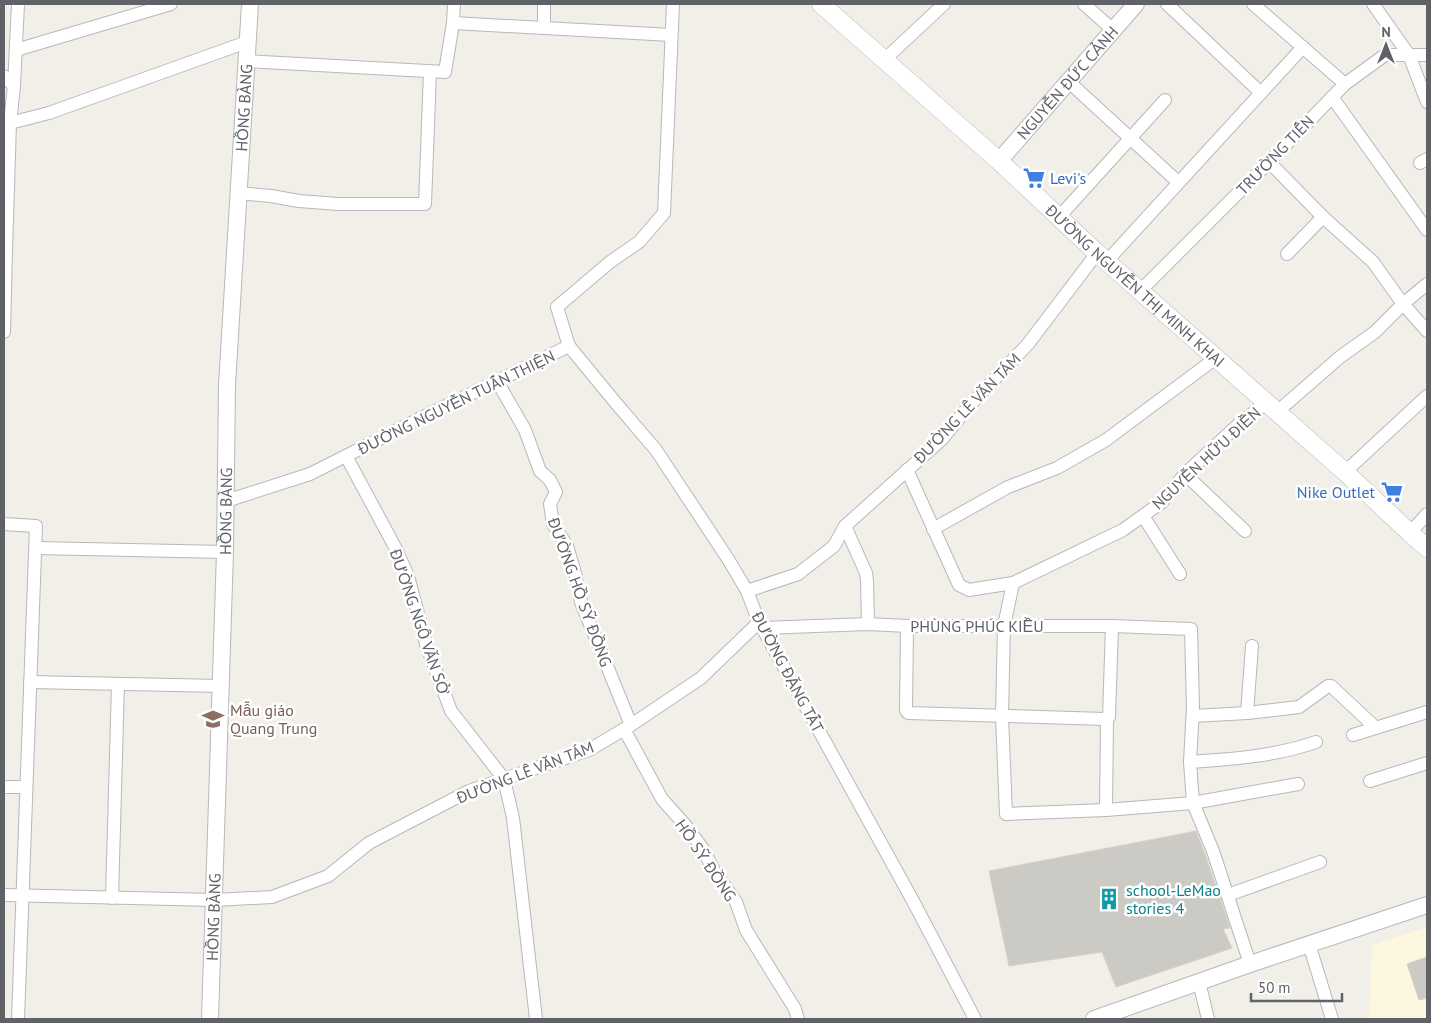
<svg xmlns="http://www.w3.org/2000/svg" width="1431" height="1023" font-family="'PT Sans',sans-serif">
  <rect width="100%" height="100%" fill="#f1efe8"/>
  <path fill="#fef7e0" d="M1427,927V1019H1369L1372,945Z"/>
  <g fill="#cccac5" stroke="#d6d1c6">
    <path d="M1196,831L1205,854L1230,928L1223,929L1232,948L1116,987L1102,952L1009,966L989,871Z"/>
    <path d="M1427,957V998L1419,1000L1407,964Z"/>
  </g>
  <g fill="none" stroke-linecap="round" stroke-linejoin="round">
    <g stroke="#b5b8bc" stroke-width="14">
      <g id="minor">
        <path d="M544,4V28"/>
        <path d="M1084,4L1113,30"/>
        <path d="M1167,4L1261,93"/>
        <path d="M1253,4L1345,84"/>
        <path d="M1373,4L1409,55L1427,102"/>
        <path d="M453,23L671,35"/>
        <path d="M16,50L171,4"/>
        <path d="M884,60L944,4"/>
        <path d="M246,61L445,72L453,23L454,4"/>
        <path d="M4,76L14,86L10,123L6,250L4,249"/>
        <path d="M1068,81L1178,182"/>
        <path d="M14,86L18,4"/>
        <path d="M1332,97L1427,230"/>
        <path d="M10,123L49,113L247,42"/>
        <path d="M1269,162L1323,217L1373,262L1403,304L1427,331"/>
        <path d="M1420,163L1427,159"/>
        <path d="M238,193L271,196L299,201L338,204H425L430,72"/>
        <path d="M1059,217L1165,100"/>
        <path d="M1287,254L1323,217"/>
        <path d="M1107,261L1303,47"/>
        <path d="M1140,291L1269,162L1345,84L1385,55H1427"/>
        <path d="M4,332L6,250"/>
        <path d="M569,346L615,402L656,450L728,559L747,591L759,622L913,901L975,1019"/>
        <path d="M497,381L525,430L540,471L550,480L556,492L550,504L553,524L567,546L575,573L581,602L631,725"/>
        <path d="M1277,412L1340,357L1375,332L1403,304L1427,284"/>
        <path d="M346,456L396,549L408,576L426,644L451,711L504,779L513,818L536,1019"/>
        <path d="M907,470L959,585L969,590L1013,583L1123,530L1162,502L1185,474L1239,424L1266,403"/>
        <path d="M1345,472L1427,396"/>
        <path d="M1185,474L1245,531"/>
        <path d="M226,501L310,474L419,419L569,346L557,307L610,262L639,242L664,213L673,4"/>
        <path d="M1143,516L1180,574"/>
        <path d="M4,524L36,526L18,1019"/>
        <path d="M845,526L866,573L867,580L868,624"/>
        <path d="M933,529L1008,487L1057,468L1106,440L1216,358"/>
        <path d="M1410,533L1427,514"/>
        <path d="M36,548L225,552"/>
        <path d="M1013,583L1004,626L1002,716L1006,814L1106,810L1193,803L1298,784"/>
        <path d="M747,591L798,574L834,546L845,526L942,439L969,406L1028,344L1097,253"/>
        <path d="M907,626L906,710L908,713L1105,719L1109,717L1112,626"/>
        <path d="M763,628L868,624L907,626H1112L1191,629L1193,707L1190,762L1193,803L1213,851L1250,964"/>
        <path d="M30,682L221,686"/>
        <path d="M1247,713L1252,646"/>
        <path d="M1193,716L1247,713L1299,707L1328,686H1331L1376,728"/>
        <path d="M624,729L662,799L686,826L703,849L714,871L736,902L746,930L795,1009L798,1019"/>
        <path d="M1353,735L1427,712"/>
        <path d="M1190,762C1233,759 1276,756 1316,742"/>
        <path d="M1370,781L1427,763"/>
        <path d="M4,787H26"/>
        <path d="M1106,810L1107,719"/>
        <path d="M4,895L215,900L272,897L328,876L369,843L469,791L589,750L631,725L701,678L759,622"/>
        <path d="M1228,895L1320,862"/>
        <path d="M112,898L118,684"/>
        <path d="M1309,944L1332,1019"/>
        <path d="M1199,982L1208,1019"/>
      </g>
    </g>
    <g stroke="#b5b8bc" stroke-width="18">
      <g id="tertiary">
        <path id="s1" d="M999,161L1136,4"/>
        <path id="s2" d="M210,1019L225,552L227,385L250,4"/>
        <path d="M1094,1019L1250,964L1427,905"/>
      </g>
    </g>
    <g stroke="#b6babf" stroke-width="19">
      <g id="secondary">
        <path id="s3" d="M821,4L999,161L1097,253L1345,472L1410,533L1427,548"/>
      </g>
    </g>
    <use href="#minor" stroke="#fff" stroke-width="12"/>
    <use href="#tertiary" stroke="#fff" stroke-width="16"/>
    <use href="#secondary" stroke="#fff" stroke-width="18"/>
  </g>
  <defs>
    <g id="supermarket-bare" transform="scale(1.725)"><path d="M-6-5.5h2.5l.6 2H6L4.5 2H-2.5L-4.4-4H-6ZM-1.5 3.2a1.3 1.3 0 1 0 .1 0ZM3 3.2a1.3 1.3 0 1 0 .1 0Z" fill="#3f7fe0" stroke="#fff" stroke-width="2.5" paint-order="stroke"/></g>
    <g id="school-bare" transform="scale(1.725)"><path d="M0-5L7-2L0 1L-7-2ZM-4 1L0 2.5L4 1V4Q0 6-4 4Z" fill="#8d6e63" stroke="#fff" stroke-width="2.5" paint-order="stroke"/></g>
    <g id="building-bare" transform="scale(1.725)"><path d="M-4-6H4V6H1V3H-1V6H-4ZM-2.5-4.3h1.7v1.8h-1.7ZM.8-4.3h1.7v1.8H.8ZM-2.5-1h1.7V.8h-1.7ZM.8-1h1.7V.8H.8Z" fill="#0f9aa8" stroke="#fff" stroke-width="2.5" paint-order="stroke"/></g>
  </defs>
  <g fill-rule="evenodd">
    <use href="#supermarket-bare" x="1034" y="178"/>
    <use href="#supermarket-bare" x="1392" y="492"/>
    <use href="#school-bare" x="213" y="719"/>
    <use href="#building-bare" x="1109" y="899"/>
  </g>
  <g text-anchor="middle" stroke-width="5" stroke-linejoin="round" paint-order="stroke">
    <g font-size="16" fill="#5f6368" stroke="#fff">
      <text dy="6" stroke="none"><textPath href="#s1" startOffset="104">NGUYỄN ĐỨC CẢNH</textPath></text>
      <text dy="6" stroke="none"><textPath href="#s2" startOffset="912">HỒNG BÀNG</textPath></text>
      <text transform="translate(1275 155) rotate(-46)" y="6">TRƯỜNG TIẾN</text>
      <text dy="6" stroke="none"><textPath href="#s3" startOffset="422">ĐƯỜNG NGUYỄN THỊ MINH KHAI</textPath></text>
      <text transform="translate(456 402) rotate(-26)" y="6">ĐƯỜNG NGUYỄN TUẤN THIỆN</text>
      <text transform="translate(967 408) rotate(-46)" y="6">ĐƯỜNG LÊ VĂN TÁM</text>
      <text transform="translate(1206 458) rotate(-43)" y="6">NGUYỄN HỮU ĐIỀN</text>
      <text dy="6" stroke="none"><textPath href="#s2" startOffset="508">HỒNG BÀNG</textPath></text>
      <text transform="translate(580 592) rotate(70)" y="6">ĐƯỜNG HỒ SỸ ĐỒNG</text>
      <text transform="translate(420 622) rotate(71)" y="6">ĐƯỜNG NGÔ VĂN SỞ</text>
      <text x="977" y="632">PHÙNG PHÚC KIỀU</text>
      <text transform="translate(788 672) rotate(62)" y="6">ĐƯỜNG ĐẶNG TẤT</text>
      <text transform="translate(525 772) rotate(-21)" y="6">ĐƯỜNG LÊ VĂN TÁM</text>
      <text transform="translate(706 860) rotate(56)" y="6">HỒ SỸ ĐỒNG</text>
      <text dy="6" stroke="none"><textPath href="#s2" startOffset="102">HỒNG BÀNG</textPath></text>
    </g>
    <g font-size="16" fill="#366cbe" stroke="#fff" text-anchor="start">
      <text x="1050" y="184">Levi's</text>
      <text x="1375" y="498" text-anchor="end">Nike Outlet</text>
    </g>
    <g font-size="16" fill="#785e54" stroke="#fff" text-anchor="start">
      <text x="230" y="716">Mẫu giáo<tspan x="230" dy="18">Quang Trung</tspan></text>
    </g>
    <g font-size="16" fill="#0d838f" stroke="#fff" text-anchor="start">
      <text x="1126" y="896">school-LeMao<tspan x="1126" dy="18">stories 4</tspan></text>
    </g>
  </g>
  <rect width="1431" height="1023" fill="none" stroke="#5f6368" stroke-width="10"/>
  <g transform="translate(1386 45)" stroke="#ffffff" stroke-width="4" paint-order="stroke">
  <path d="M0-4L9 19L0 12L-9 19Z" fill="#5f6368"/>
  <text y="-8" font-size="14" font-weight="bold" text-anchor="middle" fill="#5f6368">N</text>
  </g>
  <path d="M1251 993v8h91v-8" fill="none" stroke="#5f6368" stroke-width="2.5"/>
  <text x="1258" y="993" font-size="15" fill="#5f6368" stroke="#ffffff" stroke-width="4" paint-order="stroke">50 m</text>
</svg>
